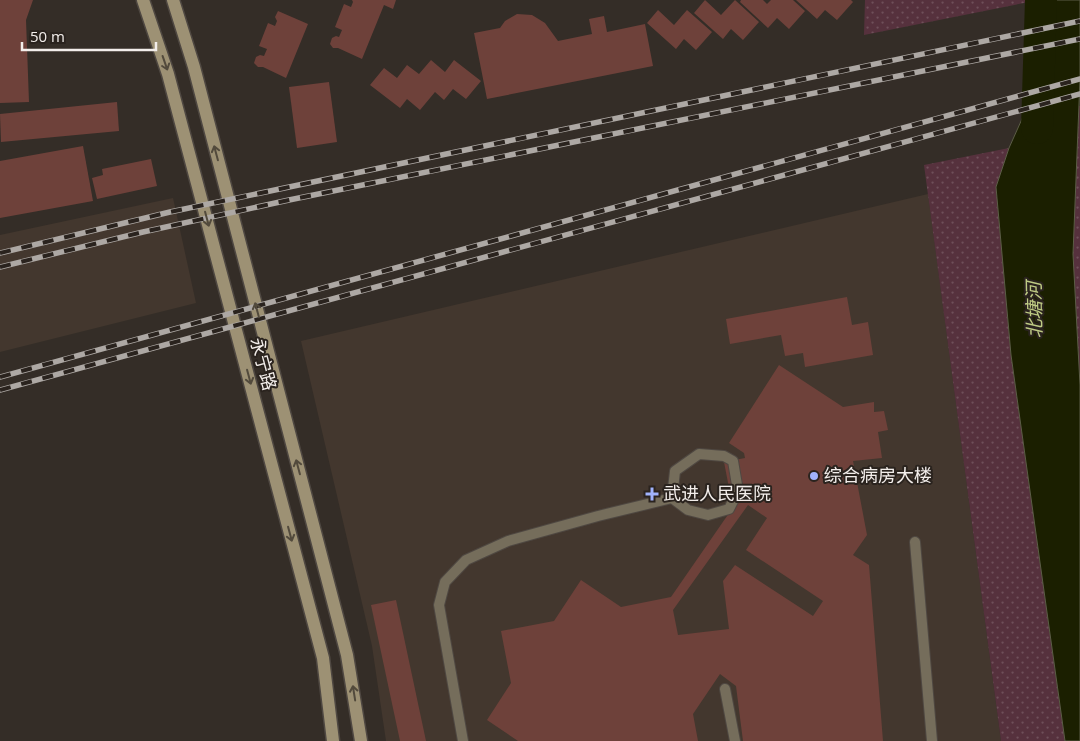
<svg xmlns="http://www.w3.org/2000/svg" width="1080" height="741" font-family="'Open Sans','Noto Sans SC',sans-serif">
  <defs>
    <pattern id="park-dots" width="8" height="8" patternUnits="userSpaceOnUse" patternTransform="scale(1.25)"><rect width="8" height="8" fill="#56313d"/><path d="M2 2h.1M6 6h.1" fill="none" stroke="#6f4f59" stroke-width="1.8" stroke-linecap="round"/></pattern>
  </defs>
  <rect width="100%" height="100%" fill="#342d27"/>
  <g fill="#43372e">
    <path d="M928,194L1001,741H386L372,646L301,341Z"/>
    <path d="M173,198L196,303L0,352V235Z"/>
  </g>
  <g fill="url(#park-dots)">
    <path d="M865,0H1028L1029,2L864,35Z"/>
    <path d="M1079,106H1080V385L1073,254Z"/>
    <path d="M1009,148L996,188L1011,355L1065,741H1001L924,165Z"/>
  </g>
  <path fill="#1b1f00" stroke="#5c5d46" d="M1028,0H1080V79L1073,254L1080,385V741H1065L1011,355L996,187L1009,148L1047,63Z"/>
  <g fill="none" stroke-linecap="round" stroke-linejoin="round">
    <path stroke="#1b1f00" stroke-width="32" d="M1037,128L1041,0"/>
  </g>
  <g fill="#6e413a" fill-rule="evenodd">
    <path d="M0,0H33L26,20L29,102L0,103Z"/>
    <path d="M352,0H396L393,9L384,5L362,59L338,48H333L330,44L332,38L336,36L339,37L342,30L335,27L344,4L351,7L353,2Z"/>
    <path d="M705,0L721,15L735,0L759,22L743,40L731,29L723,39L694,13Z"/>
    <path d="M741,0H763L767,4L771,0H793L805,11L789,29L777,18L768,28L740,2Z"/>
    <path d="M796,0H851L853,2L837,20L825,10L817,19Z"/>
    <path d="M658,10L674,25L687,10L712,32L696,50L684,39L676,49L647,23Z"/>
    <path d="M278,11L308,24L286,78L263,67H258L254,63L256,57L260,55L264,56L267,49L259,46L268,23L275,26L277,21L275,17Z"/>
    <path d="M517,14L532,15L545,23L558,41L592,34L589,19L604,16L607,32L645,24L653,66L487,99L474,33L500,28L505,21Z"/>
    <path d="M431,60L445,72L454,60L481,81L466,99L453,89L444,100L435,92L420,110L407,99L400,108L370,85L384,68L397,78L407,65L419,74Z"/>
    <path d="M329,82L337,142L297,148L289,87Z"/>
    <path d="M117,102L119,131L1,142L0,114Z"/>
    <path d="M83,146L93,201L0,218V161Z"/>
    <path d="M151,159L157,186L97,199L92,178L103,175L102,169Z"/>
    <path d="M847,297L852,325L868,322L873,355L805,367L803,353L785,356L781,335L730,344L726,319Z"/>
    <path d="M779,365L843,407L874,402V412L884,411L888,430L878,432L882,458L853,461L867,535L853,555L869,565L883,741H743L736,686L720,674L693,714L698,741H518L487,720L511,683L501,631L554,621L581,580L621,607L671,597L745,490L730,493L724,462L745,458L744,453L729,443ZM748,505L767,518L746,550L823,601L813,616L735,565L723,581L729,629L678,635L673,610Z"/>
    <path d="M396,600L426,741H400L371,605Z"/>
  </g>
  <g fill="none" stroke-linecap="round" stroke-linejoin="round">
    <g stroke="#4f4842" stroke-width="12">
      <g id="lane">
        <path d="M699,454L724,456L733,461L738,491L729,509L708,515L688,510L672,498L675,471Z"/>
        <path d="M915,542L932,741"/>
        <path d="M725,689L735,741"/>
        <path d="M463,741L439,605L445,582L466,560L508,541L598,516L672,498"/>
      </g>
    </g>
    <g stroke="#4f4842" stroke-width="15">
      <g id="secondary">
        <path d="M143,0L168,74L323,658L333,741"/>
        <path d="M173,0L194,67L347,655L361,741"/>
      </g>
    </g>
    <use href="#lane" stroke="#756d5b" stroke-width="10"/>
    <use href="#secondary" stroke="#9d9174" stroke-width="12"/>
    <g stroke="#ada8a4" stroke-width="5.5">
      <g id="rail">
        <path d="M0,253L170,212L1080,21"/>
        <path d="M0,267L143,232L289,200L1080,39"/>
        <path d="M0,377L1080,79"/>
        <path d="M0,390L1080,94"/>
      </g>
    </g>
    <use href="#rail" stroke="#2a231e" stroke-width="4" stroke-dasharray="11" stroke-linecap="butt"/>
  </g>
  <defs><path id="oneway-shaft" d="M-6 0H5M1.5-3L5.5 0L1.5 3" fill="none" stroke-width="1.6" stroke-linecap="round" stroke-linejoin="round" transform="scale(1.25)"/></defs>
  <g stroke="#524a3c">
    <use href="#oneway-shaft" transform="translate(165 63) rotate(71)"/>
    <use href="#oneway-shaft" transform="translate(216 153) rotate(-105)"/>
    <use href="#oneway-shaft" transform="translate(207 219) rotate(75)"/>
    <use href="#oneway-shaft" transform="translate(257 310) rotate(-105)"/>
    <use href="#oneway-shaft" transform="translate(249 377) rotate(75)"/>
    <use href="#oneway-shaft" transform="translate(298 467) rotate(-105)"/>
    <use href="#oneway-shaft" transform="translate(290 534) rotate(75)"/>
    <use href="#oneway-shaft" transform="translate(354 693) rotate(-99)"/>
  </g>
  <g fill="#a0b3fd" stroke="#2a231e" stroke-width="2">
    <circle cx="814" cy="476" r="5"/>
    <path d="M649.5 486.5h5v5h5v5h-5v5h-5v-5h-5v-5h5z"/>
  </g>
  <g text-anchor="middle" stroke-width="4" stroke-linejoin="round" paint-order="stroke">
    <g font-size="18" fill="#f3eeeb" stroke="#2a231e">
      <text transform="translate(263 364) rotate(75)" y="6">永宁路</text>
    </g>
    <g font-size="18" fill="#f3eeeb" stroke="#2a231e" text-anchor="start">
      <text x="824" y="482">综合病房大楼</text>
      <text x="663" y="500">武进人民医院</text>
    </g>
    <g font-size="19" font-style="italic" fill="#bfcb84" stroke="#2a231e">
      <text transform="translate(1034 310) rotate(-91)" y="7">北塘河</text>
    </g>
  </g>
  <path d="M22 42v8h134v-8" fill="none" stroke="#f3eeeb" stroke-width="2.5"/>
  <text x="30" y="42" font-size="15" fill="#f3eeeb" stroke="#2a231e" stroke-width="4" paint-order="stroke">50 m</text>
</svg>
